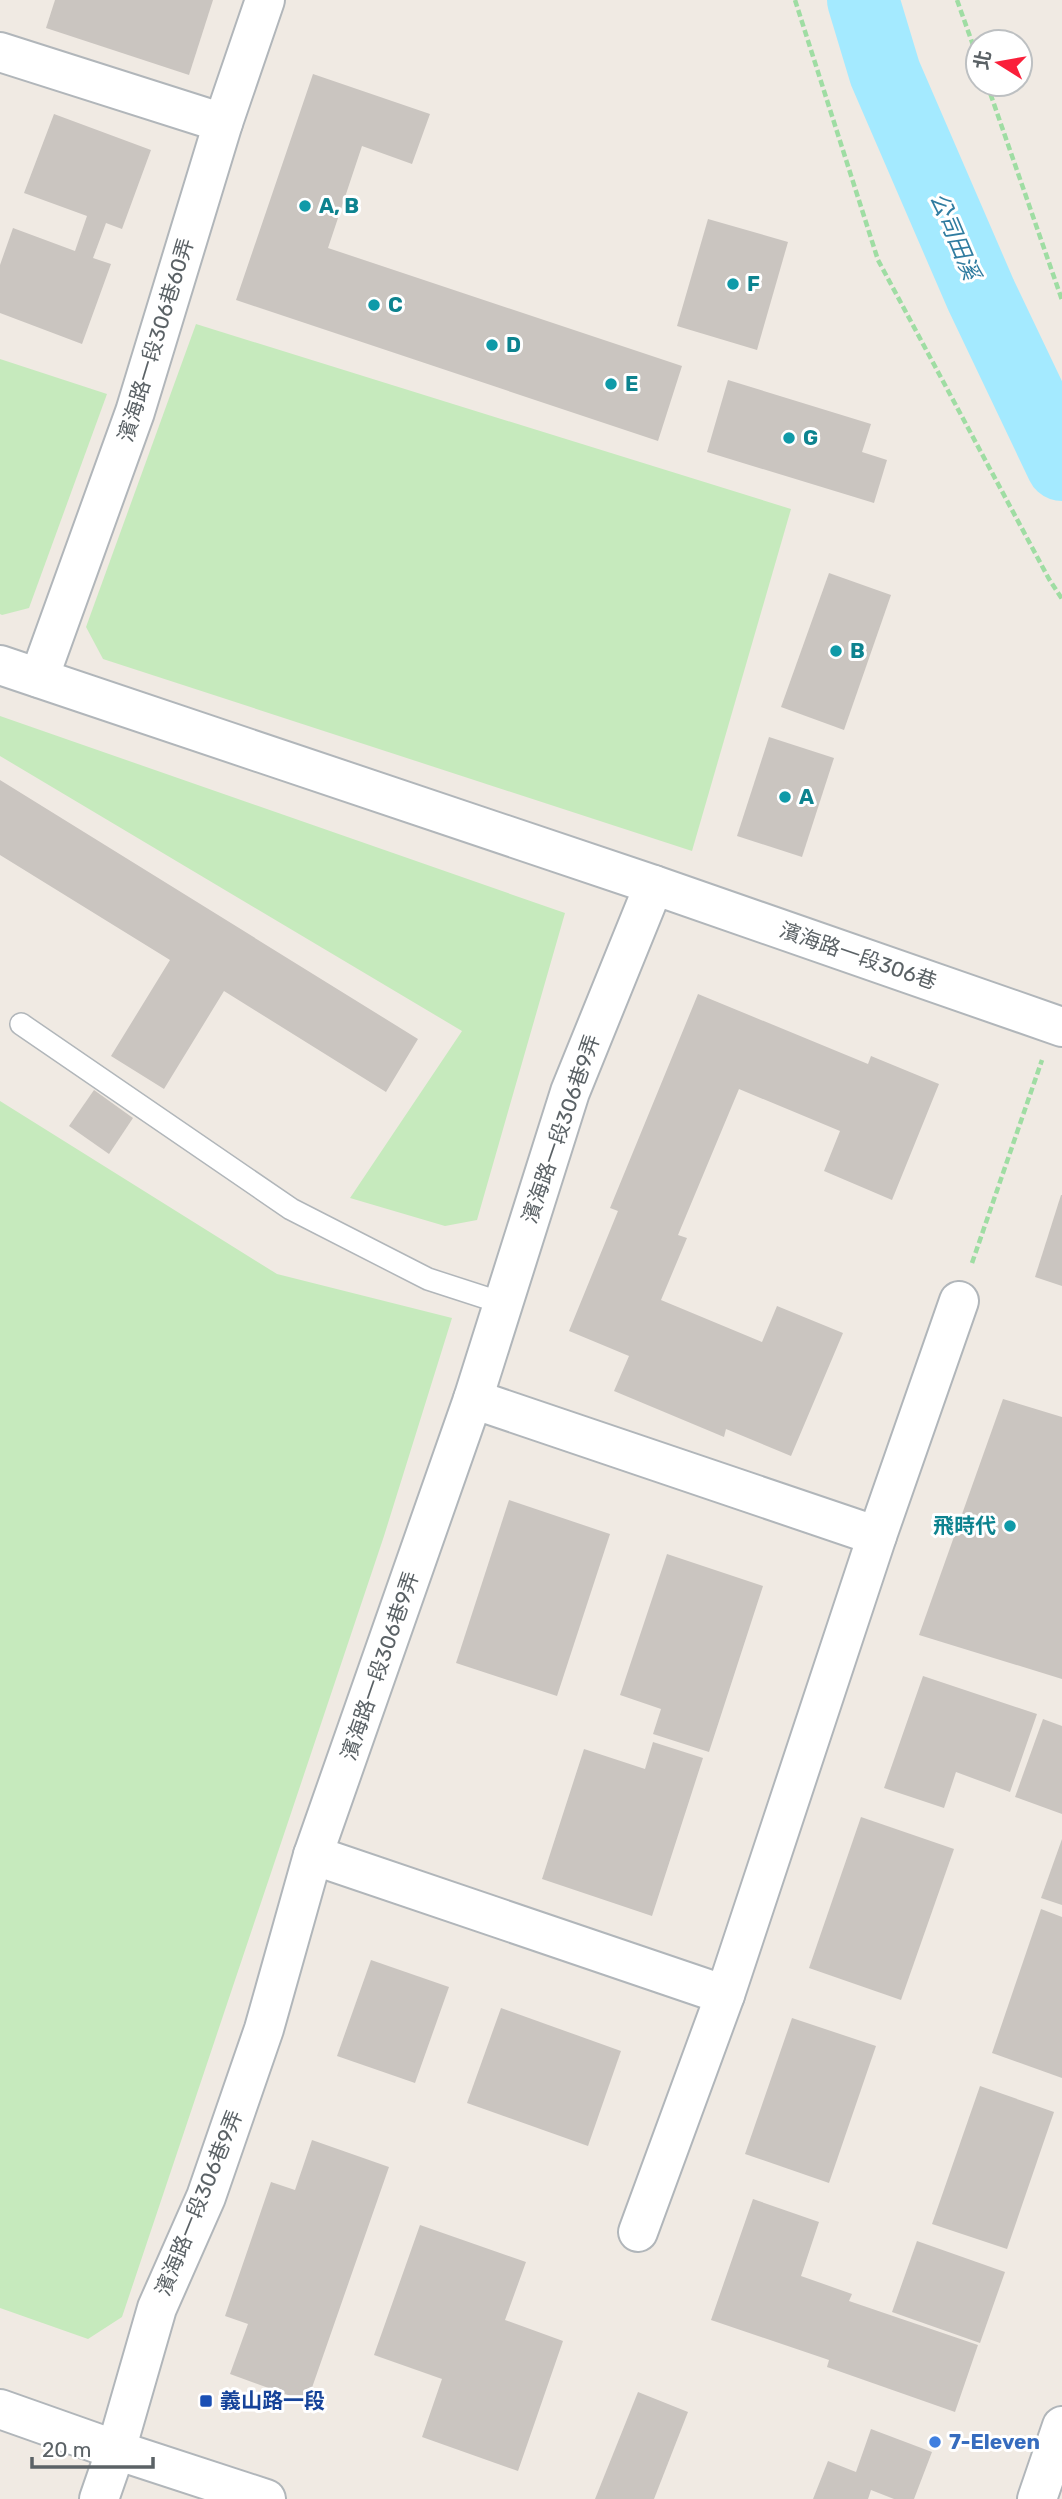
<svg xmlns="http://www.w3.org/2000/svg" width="1062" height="2499" font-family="Rubik,'Noto Sans TC',sans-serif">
  <rect width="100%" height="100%" fill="#f0eae3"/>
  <g fill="#c6eabd">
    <path d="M196,324L791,509L692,851L103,659L86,627Z"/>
    <path d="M0,359L107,394L29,608L2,615L0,614Z"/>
    <path d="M0,716L565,913L477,1220L445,1226L350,1198L462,1031L0,756Z"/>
    <path d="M0,1101L277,1274L452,1318L384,1536L122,2317L88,2339L0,2308Z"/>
  </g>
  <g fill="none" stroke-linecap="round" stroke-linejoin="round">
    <path stroke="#a4eaff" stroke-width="72" d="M863,0L885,73L981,295L1062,465"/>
  </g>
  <g fill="#cac5c0">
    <path d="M55,0H213L189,75L46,28Z"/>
    <path d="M313,74L430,114L412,164L362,146L328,248L682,366L658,441L236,300Z"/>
    <path d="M54,114L151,150L122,229L106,223L93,258L111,264L82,344L0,313V265L13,228L75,251L87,216L24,193Z"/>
    <path d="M708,219L788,242L757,350L677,326Z"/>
    <path d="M728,380L871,424L862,452L887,460L874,503L707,452Z"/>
    <path d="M829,573L891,595L844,730L781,707Z"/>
    <path d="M769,737L834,758L802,857L737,836Z"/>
    <path d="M0,780L418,1039L386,1092L224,991L164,1089L111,1056L170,960L0,855Z"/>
    <path d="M698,994L868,1064L871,1056L939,1084L892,1200L824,1171L840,1131L739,1089L678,1235L687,1238L661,1300L762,1342L777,1306L843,1333L791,1456L726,1429L724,1437L614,1391L629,1356L569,1331L618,1211L610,1208Z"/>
    <path d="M94,1090L133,1118L109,1154L69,1126Z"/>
    <path d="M1061,1195H1062V1286L1035,1277Z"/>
    <path d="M1003,1399L1062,1417V1679L919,1635Z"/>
    <path d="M509,1500L610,1534L557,1696L456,1663Z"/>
    <path d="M667,1554L763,1586L709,1752L653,1734L661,1709L620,1695Z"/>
    <path d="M923,1676L1037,1714L1010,1792L956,1772L944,1808L884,1788Z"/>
    <path d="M1043,1719L1062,1726V1814L1015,1797Z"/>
    <path d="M653,1742L703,1758L652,1916L542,1879L584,1749L645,1769Z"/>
    <path d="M861,1817L954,1849L901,2000L809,1968Z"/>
    <path d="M1062,1839V1905L1041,1898Z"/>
    <path d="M1041,1909L1062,1917V2078L992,2053Z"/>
    <path d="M371,1960L449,1987L415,2083L337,2056Z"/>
    <path d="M501,2008L621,2051L588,2146L467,2103Z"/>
    <path d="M792,2018L876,2046L829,2183L745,2154Z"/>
    <path d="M980,2086L1054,2112L1007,2249L932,2224Z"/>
    <path d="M312,2140L389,2167L307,2402L230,2374L248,2324L225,2316L271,2182L295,2190Z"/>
    <path d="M753,2199L819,2222L801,2276L852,2294L849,2301L978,2345L955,2412L827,2367L829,2360L711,2320Z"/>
    <path d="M420,2225L526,2262L505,2320L563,2341L518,2471L422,2437L442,2379L374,2355Z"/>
    <path d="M917,2241L1005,2272L980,2343L892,2312Z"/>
    <path d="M638,2392L688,2412L654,2499H595Z"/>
    <path d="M871,2429L932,2452L914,2499H894L871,2490L868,2499H813L828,2461L856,2472Z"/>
  </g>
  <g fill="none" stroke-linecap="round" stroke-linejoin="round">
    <g stroke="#b1b6ba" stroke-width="24">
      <path id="service" d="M21,1024L291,1209L428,1279L502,1303"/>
    </g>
    <g stroke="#b1b6ba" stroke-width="42">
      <g id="minor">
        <path d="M0,52L223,123"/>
        <path d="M0,665L654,885L1062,1027"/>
        <path d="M39,678L135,412L223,123L265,0"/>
        <path d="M473,1399L877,1536"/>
        <path d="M313,1855L725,1995"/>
        <path d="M638,2232L725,1995L877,1536L959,1301"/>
        <path d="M0,2409L116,2450L266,2499"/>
        <path d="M99,2499L116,2450L157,2308L206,2197L264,2029L313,1855L473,1399L570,1092L654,885"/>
      </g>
    </g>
    <g stroke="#b1b6ba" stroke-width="42">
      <path id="tertiary" d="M1037,2499L1062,2426"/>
    </g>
    <g stroke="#9fdda3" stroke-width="4.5" stroke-dasharray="7 3.5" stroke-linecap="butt">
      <path d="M795,0L878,260L1049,579L1062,599"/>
      <path d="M957,0L978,59"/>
      <path d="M987,84L1062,300"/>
      <path d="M972,1263L1042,1060"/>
    </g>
    <use href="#service" stroke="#fff" stroke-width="21"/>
    <use href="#minor" stroke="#fff" stroke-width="38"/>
    <use href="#tertiary" stroke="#fff" stroke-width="38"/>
  </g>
  <g fill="#0f9aa8" stroke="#fff" stroke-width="2.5">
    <circle cx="305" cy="206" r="7"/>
    <circle cx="733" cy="284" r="7"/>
    <circle cx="374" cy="305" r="7"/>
    <circle cx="492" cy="345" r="7"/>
    <circle cx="611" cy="384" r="7"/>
    <circle cx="789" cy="438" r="7"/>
    <circle cx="836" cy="651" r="7"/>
    <circle cx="785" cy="797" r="7"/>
    <circle cx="1010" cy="1526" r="7"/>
  </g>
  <rect fill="#1a4fb4" stroke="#fff" stroke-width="2.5" x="199" y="2394" width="14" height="14" rx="3.5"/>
  <circle fill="#3f7fe0" stroke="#fff" stroke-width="2.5" cx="935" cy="2442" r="7"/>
  <g text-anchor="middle" stroke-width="6" stroke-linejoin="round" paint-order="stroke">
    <g font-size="21" font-weight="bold" fill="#0d838f" stroke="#fff" text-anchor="start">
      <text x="319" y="213">A, B</text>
      <text x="747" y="291">F</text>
      <text x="388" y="312">C</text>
      <text x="506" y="352">D</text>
      <text x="625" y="391">E</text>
      <text x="803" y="445">G</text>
      <text x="850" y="658">B</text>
      <text x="799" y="804">A</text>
      <text x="996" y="1533" text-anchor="end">飛時代</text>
    </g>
    <g font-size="21" fill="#5b6266" stroke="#fff">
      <text transform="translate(156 340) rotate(-73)" y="7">濱海路一段306巷60弄</text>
      <text transform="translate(858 956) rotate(19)" y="7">濱海路一段306巷</text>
      <text transform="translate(561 1129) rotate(-71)" y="7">濱海路一段306巷9弄</text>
      <text transform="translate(380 1666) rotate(-71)" y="7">濱海路一段306巷9弄</text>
      <text transform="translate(199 2203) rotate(-68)" y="7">濱海路一段306巷9弄</text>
    </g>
    <g font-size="21" font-weight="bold" fill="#164399" stroke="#fff" text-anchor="start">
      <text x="220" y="2408">義山路一段</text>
    </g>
    <g font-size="21" font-weight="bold" fill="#366cbe" stroke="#fff" text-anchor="start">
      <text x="949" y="2449">7-Eleven</text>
    </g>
    <g font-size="23" font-style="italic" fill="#307ca0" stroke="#fff">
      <text transform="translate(955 236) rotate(67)" y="8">公司田溪</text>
    </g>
  </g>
  <g transform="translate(999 63) rotate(281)"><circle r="33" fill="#ffffff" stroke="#bdc0c2" stroke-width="2"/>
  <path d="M0-5L12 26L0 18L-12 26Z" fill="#fa1f3a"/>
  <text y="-10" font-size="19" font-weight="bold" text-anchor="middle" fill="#5b6266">北</text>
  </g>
  <path d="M32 2457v10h121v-10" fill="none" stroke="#5b6266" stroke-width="3.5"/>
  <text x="42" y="2457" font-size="21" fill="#5b6266" stroke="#ffffff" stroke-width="5" paint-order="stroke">20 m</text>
</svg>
